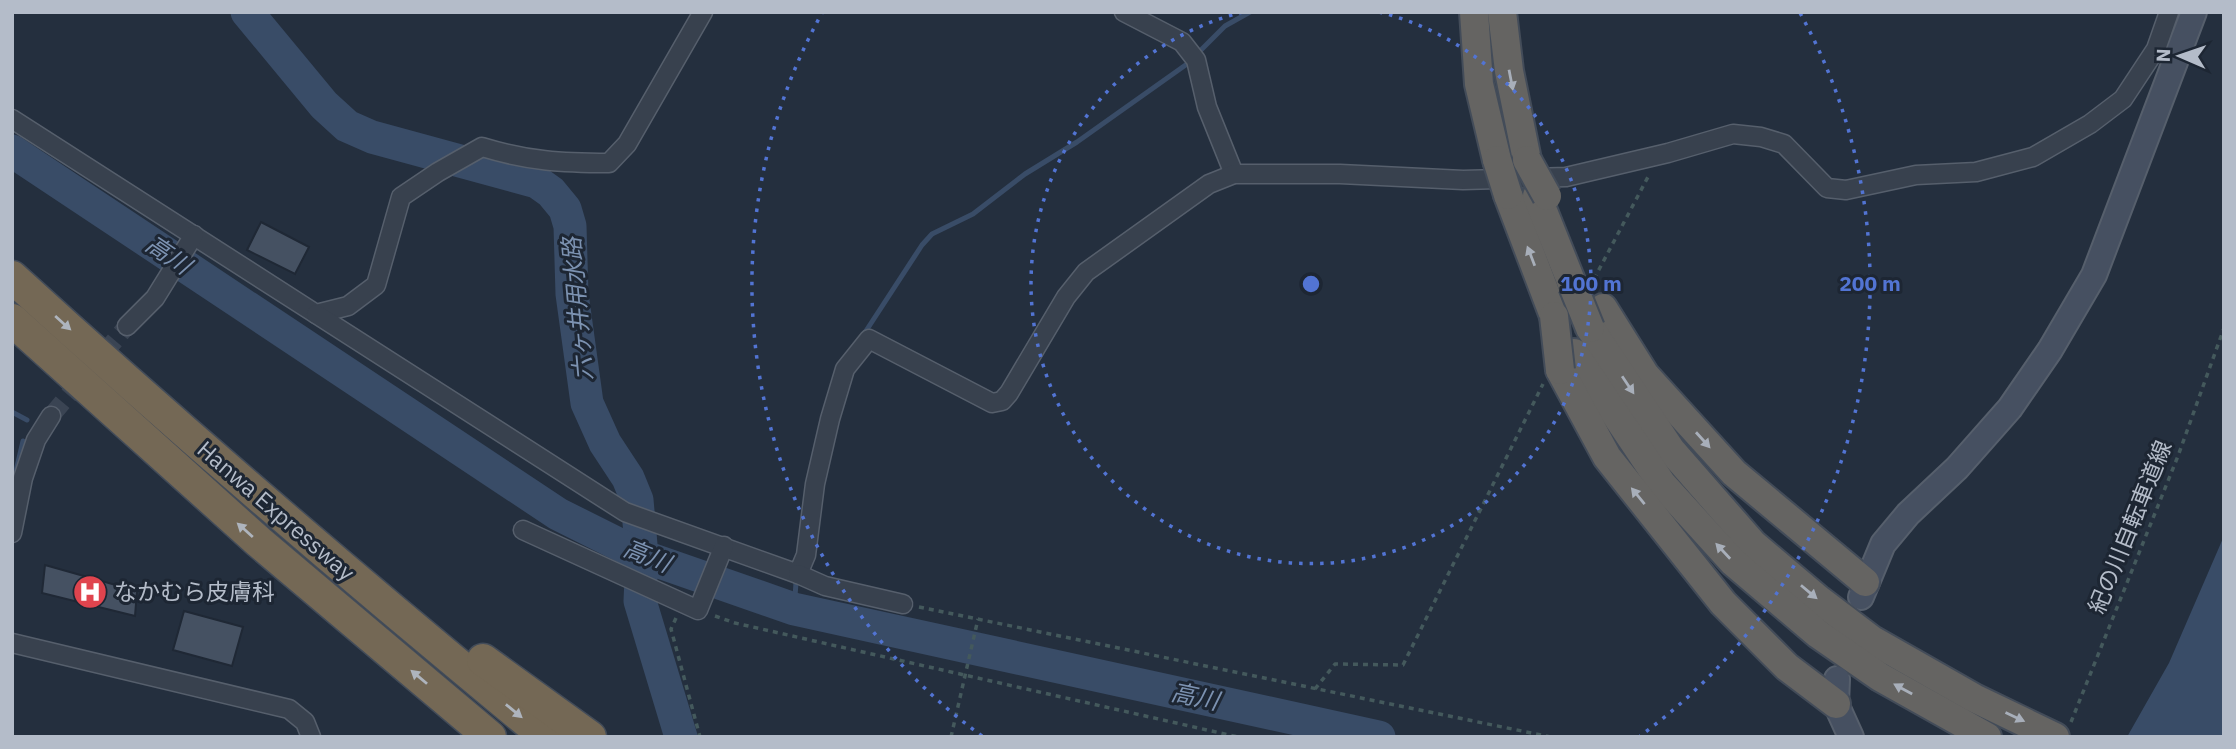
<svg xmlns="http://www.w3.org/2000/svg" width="2236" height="749" font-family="'IBM Plex Sans','Noto Sans JP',sans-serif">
  <rect width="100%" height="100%" fill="#242f3e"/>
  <path fill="#394c67" d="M2224,536V737H2127L2169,663Z"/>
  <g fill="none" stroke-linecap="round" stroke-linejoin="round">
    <g stroke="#394c67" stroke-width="5">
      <path d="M864,334L922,245L932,234L973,214L1025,174L1077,142L1187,64L1225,26L1250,12"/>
      <path d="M12,412L27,420"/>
      <path d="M15,475L23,441"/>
      <path d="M794,609L796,583"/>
    </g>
    <g stroke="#394c67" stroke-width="33">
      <path d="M247,12L324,105L347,126L372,137L537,182L551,192L565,209L570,226L572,294L587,403L605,443L628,478L637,500L642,556L640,601L681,737"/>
      <path d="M12,151L558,514L642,556L794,609L1379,737"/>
    </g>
  </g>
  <g fill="#455162" stroke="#1f2835" stroke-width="2">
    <path d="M261,222L309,247L295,274L247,250Z"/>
    <path d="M45,565L137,591L135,616L42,593Z"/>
    <path d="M184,611L243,627L232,666L173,650Z"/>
  </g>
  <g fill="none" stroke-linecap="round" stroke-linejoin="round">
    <path stroke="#3a4453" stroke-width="18" stroke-dasharray="18 9" stroke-linecap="butt" d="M51,416L127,326"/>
    <g stroke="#565f6c" stroke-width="21">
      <g id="minor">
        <path d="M1124,12L1182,42L1196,60L1207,107L1234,174"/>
        <path d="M12,119L316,314L348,306L376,285L401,197L438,172L482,147C528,161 561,163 609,163L627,144L703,12"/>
        <path d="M316,314L625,512L798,574L806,555L815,484L830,419L845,369L869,339L992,403L1002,401L1009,393L1066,297L1086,272L1209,184L1234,174H1340L1463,180L1566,177L1668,153L1733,134L1761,137L1784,144L1827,188L1846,190L1916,175L1976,172L2033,157L2090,124L2123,99L2156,49L2169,12"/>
        <path d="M127,326L155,298L194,235"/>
        <path d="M523,530L698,610L724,546"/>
        <path d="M12,533L23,478L36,440L51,416"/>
        <path d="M798,574L825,586L903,604"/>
        <path d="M12,643L289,709L305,722L311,737"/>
      </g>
    </g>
    <g stroke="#565f6c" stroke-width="28">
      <g id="secondary">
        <path d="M1861,597L1883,544L1908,514L1957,468L2010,408L2050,350L2094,275L2194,12"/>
        <path d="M1837,679L1836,704L1851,737"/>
      </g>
    </g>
    <g stroke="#434c59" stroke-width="32">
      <g id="trunk">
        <path d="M1474,12L1479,84L1497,160"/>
        <path d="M1502,12L1509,71L1527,160"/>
        <path d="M1508,195L1554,316"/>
        <path d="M1537,196L1573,286"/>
        <path d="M1603,308L1645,375L1734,473L1865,582"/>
        <path d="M1590,328L1671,450L1753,544L1818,599L1872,640L1974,698L2055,737"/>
        <path d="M1574,353L1662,484L1733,562L1818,634L1880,677L1987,737"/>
        <path d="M1560,370L1607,457L1723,603L1787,667L1836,704"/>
      </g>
    </g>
    <g stroke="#434c59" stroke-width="35">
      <g id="motorway">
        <path d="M12,277C186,436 364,588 546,737"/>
        <path d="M12,320L259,542L490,737"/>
        <path d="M483,660L590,737"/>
      </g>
    </g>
    <g stroke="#44595c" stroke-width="3.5" stroke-dasharray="5 5" stroke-linecap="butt">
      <path d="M1594,279L1649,175"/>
      <path d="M919,607L1551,737"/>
      <path d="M715,616L735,623L1238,737"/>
      <path d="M676,618L671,629L700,737"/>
      <path d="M1315,689L1335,664L1403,665L1543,384"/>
      <path d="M2071,722L2178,456L2224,328"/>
      <path d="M951,737L978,619"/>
    </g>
    <use href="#minor" stroke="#38414e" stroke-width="18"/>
    <use href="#secondary" stroke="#465061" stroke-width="24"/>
    <use href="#trunk" stroke="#656462" stroke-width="28"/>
    <use href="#motorway" stroke="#746855" stroke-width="32"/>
    <g stroke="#434c59" stroke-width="32" stroke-linecap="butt">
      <g id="trunk-bridge">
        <path d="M1497,160L1508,195"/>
        <path d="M1527,160L1547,196"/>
        <path d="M1573,286L1590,328"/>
        <path d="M1554,316L1560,370"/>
      </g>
    </g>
    <use href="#trunk-bridge" stroke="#656462" stroke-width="28"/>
  </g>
  <defs><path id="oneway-solid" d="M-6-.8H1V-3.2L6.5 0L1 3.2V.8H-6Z" transform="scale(1.75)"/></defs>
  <g fill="#a8afba">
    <use href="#oneway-solid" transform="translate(1511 80) rotate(79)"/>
    <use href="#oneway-solid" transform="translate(1531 256) rotate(-111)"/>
    <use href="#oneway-solid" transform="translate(1628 385) rotate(56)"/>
    <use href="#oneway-solid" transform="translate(1703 440) rotate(48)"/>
    <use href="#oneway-solid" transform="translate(1638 496) rotate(-129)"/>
    <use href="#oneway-solid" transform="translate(1723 551) rotate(-133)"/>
    <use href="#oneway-solid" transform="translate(1809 592) rotate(40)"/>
    <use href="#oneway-solid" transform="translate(1903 689) rotate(-151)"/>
    <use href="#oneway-solid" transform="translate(2015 717) rotate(25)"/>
  </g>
  <g fill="#aeb4bd">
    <use href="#oneway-solid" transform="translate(63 323) rotate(42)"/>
    <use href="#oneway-solid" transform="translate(245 530) rotate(-138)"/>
    <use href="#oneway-solid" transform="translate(419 677) rotate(-140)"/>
    <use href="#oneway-solid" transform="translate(514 711) rotate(39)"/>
  </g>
  <g fill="none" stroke="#5274d3" stroke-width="3.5" stroke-dasharray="3.5 7">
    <path d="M1379 12A280 280 0 1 1 1243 12"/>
    <path d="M982 736A559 559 0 0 1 822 13M1800 13A559 559 0 0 1 1640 736"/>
  </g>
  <defs>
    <g id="hospital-disc" transform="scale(1.75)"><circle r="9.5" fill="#e0444e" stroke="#1d2633"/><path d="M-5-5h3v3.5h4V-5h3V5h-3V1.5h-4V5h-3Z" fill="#fff"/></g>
  </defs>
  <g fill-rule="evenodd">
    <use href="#hospital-disc" x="90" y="592"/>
  </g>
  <g text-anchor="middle" stroke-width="6" stroke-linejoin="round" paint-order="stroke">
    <g font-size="23" fill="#b4bcc9" stroke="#1d2633">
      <text transform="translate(276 511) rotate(41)" y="8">Hanwa Expressway</text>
      <text transform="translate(2130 527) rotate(-68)" y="8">紀の川自転車道線</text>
    </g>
    <g font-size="23" fill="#b4bcc9" stroke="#1d2633" text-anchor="start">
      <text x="114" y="600">なかむら皮膚科</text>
    </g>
    <g font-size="24" font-style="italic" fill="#7c92b1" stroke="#1d2633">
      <text transform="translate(168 255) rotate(34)" y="8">高川</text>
      <text transform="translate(578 309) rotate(-95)" y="8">六ヶ井用水路</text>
      <text transform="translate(647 556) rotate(22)" y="8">高川</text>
      <text transform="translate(1195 697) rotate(12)" y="8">高川</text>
    </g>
  </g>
  <circle cx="1311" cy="284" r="10" fill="#5274d3" stroke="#1d2633" stroke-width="3.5"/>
  <g font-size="21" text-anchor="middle" font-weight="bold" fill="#5274d3" stroke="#1d2633" stroke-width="6" stroke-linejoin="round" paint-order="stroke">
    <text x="1591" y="291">100 m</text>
    <text x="1870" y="291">200 m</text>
  </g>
  <rect width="2236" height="749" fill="none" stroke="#b4bcc9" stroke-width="28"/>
  <g transform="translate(2180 56) rotate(272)" stroke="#1d2633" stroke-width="5" paint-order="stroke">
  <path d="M0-5L12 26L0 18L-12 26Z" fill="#b4bcc9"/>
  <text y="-10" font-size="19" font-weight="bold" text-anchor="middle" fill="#b4bcc9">N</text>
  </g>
</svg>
